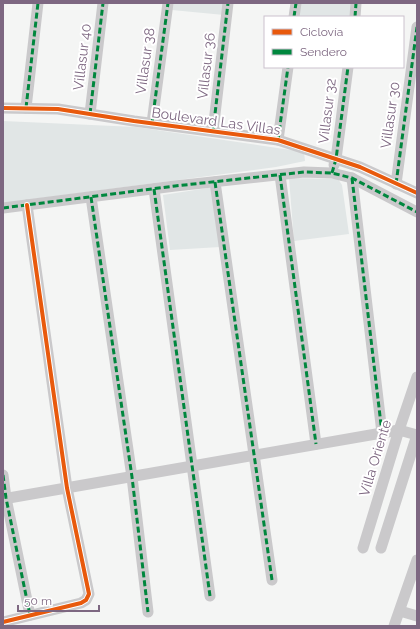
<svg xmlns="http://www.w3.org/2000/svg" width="420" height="629" font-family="Raleway,sans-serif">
  <rect width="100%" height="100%" fill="#f4f5f4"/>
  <g fill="#e1e6e6">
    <path d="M173,3H225L224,15L172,10Z"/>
    <path d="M300,3H353L351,17H298Z"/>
    <path d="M3,121L136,127L304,152L305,161L276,167L3,203Z"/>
    <path d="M289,178L338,179L342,185L349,234L294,241Z"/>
    <path d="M214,187L220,247L170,250L163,195Z"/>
  </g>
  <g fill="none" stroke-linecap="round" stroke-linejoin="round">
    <g stroke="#cac9cb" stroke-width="11">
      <path d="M294,17L296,3"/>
      <path d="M355,17L356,3"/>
      <path d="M3,108L58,109L134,121L278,140L360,167L417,193"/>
      <path d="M26,108L38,3"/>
      <path d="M90,114L103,3"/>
      <path d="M152,123L168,3"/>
      <path d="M213,131L228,3"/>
      <path d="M278,140L288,67"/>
      <path d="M334,165L336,159L348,67"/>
      <path d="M280,175L316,444"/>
      <path d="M352,178L382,433"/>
      <path d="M215,182L272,580"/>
      <path d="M396,184L417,27"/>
      <path d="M154,189L210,596"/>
      <path d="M91,197L132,477L148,612"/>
      <path d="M3,208L175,186L304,172L332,173L352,178L417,212"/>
      <path d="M3,475L6,498L30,615"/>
      <path d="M3,499L399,430L417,435"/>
      <path d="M363,548L399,430L417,377"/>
      <path d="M381,548L417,435"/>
      <path d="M400,611L417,616"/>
      <path d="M3,622L81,603L86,600L89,594L67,488L27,205"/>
      <path d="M394,626L417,560"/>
    </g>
    <g stroke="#00873e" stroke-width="3" stroke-dasharray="6 3" stroke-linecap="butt">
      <path d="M294,17L296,3"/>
      <path d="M355,17L356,3"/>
      <path d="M26,108L38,3"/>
      <path d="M90,114L103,3"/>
      <path d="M152,123L168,3"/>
      <path d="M213,131L228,3"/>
      <path d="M278,140L288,67"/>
      <path d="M332,173L336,159L348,67"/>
      <path d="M280,175L316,444"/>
      <path d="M352,178L382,433"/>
      <path d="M215,182L272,580"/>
      <path d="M396,184L417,27"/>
      <path d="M154,189L210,596"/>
      <path d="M91,197L132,477L148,612"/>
      <path d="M3,208L175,186L304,172L332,173L352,178L417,212"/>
      <path d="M3,475L6,498L30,615"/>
    </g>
    <g stroke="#fff" stroke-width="6">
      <g id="cycleway">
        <path d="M3,108L58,109L134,121L278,140L360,167L417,193"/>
        <path d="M3,622L81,603L86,600L89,594L67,488L27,205"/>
      </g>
    </g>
    <use href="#cycleway" stroke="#e8590c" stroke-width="4"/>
  </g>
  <g text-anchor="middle" stroke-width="4" stroke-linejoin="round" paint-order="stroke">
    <g font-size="14" fill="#7d6781" stroke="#fff">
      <text transform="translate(82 57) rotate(-83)" y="5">Villasur 40</text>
      <text transform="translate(145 61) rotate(-82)" y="5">Villasur 38</text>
      <text transform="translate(206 66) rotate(-83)" y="5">Villasur 36</text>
      <text transform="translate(327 111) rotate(-83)" y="5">Villasur 32</text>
      <text transform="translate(390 115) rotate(-82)" y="5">Villasur 30</text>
      <text transform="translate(216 121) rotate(8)" y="5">Boulevard Las Villas</text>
      <text transform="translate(375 458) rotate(-73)" y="5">Villa Oriente</text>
    </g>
  </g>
  <rect width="420" height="629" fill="none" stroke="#7d6781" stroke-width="8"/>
  <rect x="264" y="16" width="140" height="52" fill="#ffffff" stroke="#cbc2cd"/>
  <rect x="272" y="29" width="20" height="6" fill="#e8590c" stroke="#cbc2cd"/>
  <text x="300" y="36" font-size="12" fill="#7d6781">Ciclovía</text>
  <rect x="272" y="49" width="20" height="6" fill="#00873e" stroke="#cbc2cd"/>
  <text x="300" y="56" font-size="12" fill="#7d6781">Sendero</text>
  <path d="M18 605v6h81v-6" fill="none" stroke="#7d6781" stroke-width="2"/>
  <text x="24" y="605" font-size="12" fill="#7d6781" stroke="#ffffff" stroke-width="3" paint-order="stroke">50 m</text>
</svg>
